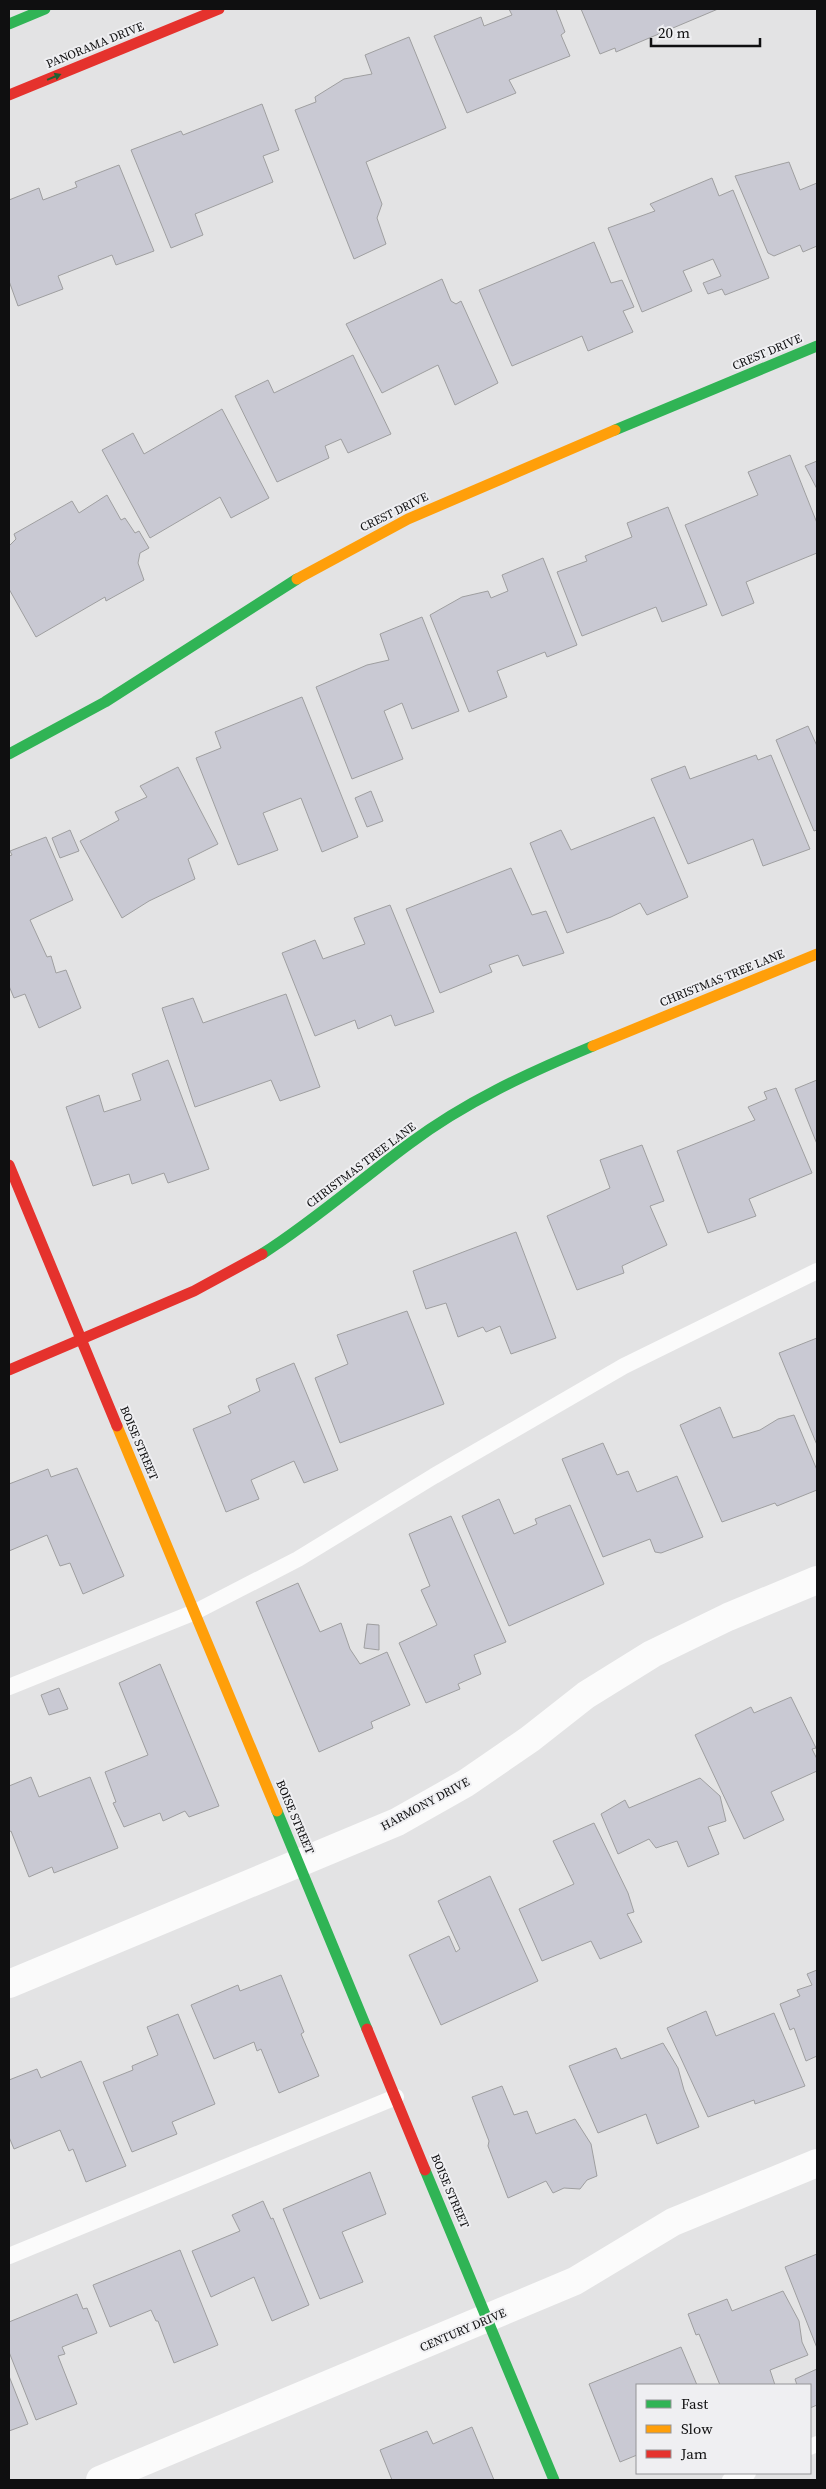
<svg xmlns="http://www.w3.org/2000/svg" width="826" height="2489" font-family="'Source Serif 4',serif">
  <rect width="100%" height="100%" fill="#e3e3e4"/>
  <g fill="#c9c9d3" stroke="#9f9fa0">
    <path d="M509,9H556L565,32L561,35L570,56L509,80L516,93L467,113L434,36L481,17L484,26L512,15Z"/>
    <path d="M581,9H718L616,52L615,48L600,54Z"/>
    <path d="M409,37L446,128L366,162L382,204L377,218L386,244L354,259L295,110L316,102L315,97L344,79L372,74L365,55Z"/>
    <path d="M262,104L279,150L263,156L273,182L195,214L203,235L171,248L131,150L181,131L183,135Z"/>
    <path d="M789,162L800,190L817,183V246L803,252L800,245L774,256L768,253L735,176Z"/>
    <path d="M119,165L154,251L116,265L112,255L58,276L63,289L18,306L9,281V200L39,188L43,200L77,187L75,182Z"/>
    <path d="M712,178L719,196L733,190L769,278L725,295L722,289L708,294L703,283L721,276L713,259L683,271L692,291L642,312L608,228L655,211L650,204Z"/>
    <path d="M594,242L611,283L622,280L634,307L623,311L633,332L588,351L582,336L512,366L479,290Z"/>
    <path d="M442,279L451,301L456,304L461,301L498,383L455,405L438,365L382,393L346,324Z"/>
    <path d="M353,355L391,434L348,453L341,439L325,446L329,458L277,482L235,396L268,380L274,393Z"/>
    <path d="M222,409L269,498L231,518L220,497L150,538L102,450L133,433L144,454Z"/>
    <path d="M790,455L817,523V553L746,582L754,603L722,616L685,525L758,495L748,472Z"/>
    <path d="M817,461V489L805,466Z"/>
    <path d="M107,495L121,520L125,518L135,533L139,531L149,548L140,553L138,563L144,580L106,601L105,597L36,637L9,589V546L16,539L14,534L72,501L79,513Z"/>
    <path d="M668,507L707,605L662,622L656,607L582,636L557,572L587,561L585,556L632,537L627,523Z"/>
    <path d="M543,558L577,645L547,657L545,652L497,671L507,697L469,712L430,615L462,597L488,591L491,598L508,591L502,575Z"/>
    <path d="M422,617L459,711L412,729L402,703L384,711L403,759L352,779L316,687L367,665L389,660L380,634Z"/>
    <path d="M302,697L358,837L322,852L301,798L263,813L278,850L238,865L196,758L221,748L215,732Z"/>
    <path d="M808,726L817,746V830L814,831L776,740Z"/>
    <path d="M756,755L758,760L771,755L810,849L763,866L753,839L688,864L651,779L685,766L690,779Z"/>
    <path d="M178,767L218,844L188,859L195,879L149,901L122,918L80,841L119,820L115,812L147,797L140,786Z"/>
    <path d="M371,791L383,821L367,827L355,798Z"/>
    <path d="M654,817L688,897L647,915L640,903L611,917L567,933L530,843L561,830L571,850Z"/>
    <path d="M70,830L79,851L60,858L52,838Z"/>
    <path d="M46,837L73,900L30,920L47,957L51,956L56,973L66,970L81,1008L39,1028L25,994L14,998L9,986V856L12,855L10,851Z"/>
    <path d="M511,868L532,915L546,911L564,953L523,966L518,955L489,965L492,972L440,993L406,909Z"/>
    <path d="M390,905L434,1012L395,1026L391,1015L358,1029L355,1020L315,1036L282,953L315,940L323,959L365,944L354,918Z"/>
    <path d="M286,994L320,1087L280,1101L271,1080L195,1107L162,1008L193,998L203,1023Z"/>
    <path d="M168,1060L209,1169L168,1183L164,1173L132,1184L129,1174L93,1186L66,1107L99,1095L104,1112L141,1100L132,1074Z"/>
    <path d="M817,1080V1144L795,1089Z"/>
    <path d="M776,1088L812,1173L749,1199L756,1216L708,1233L677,1151L755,1120L748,1107L767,1099L764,1092Z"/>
    <path d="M642,1145L664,1201L650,1206L667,1245L622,1266L624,1273L577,1290L547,1216L610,1188L600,1160Z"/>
    <path d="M516,1232L556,1338L511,1354L500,1326L486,1332L483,1327L458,1337L446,1303L426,1309L413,1271Z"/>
    <path d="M407,1311L444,1404L340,1443L315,1378L348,1364L337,1335Z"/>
    <path d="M817,1338V1445L779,1353Z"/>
    <path d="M294,1363L338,1470L304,1483L294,1461L251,1480L259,1499L226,1512L193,1429L231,1413L228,1406L260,1391L256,1379Z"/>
    <path d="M720,1407L733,1438L760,1430L778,1419L794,1415L817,1470V1490L777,1506L775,1503L722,1522L680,1425Z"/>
    <path d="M603,1443L617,1475L628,1471L637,1492L677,1476L703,1537L661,1553L655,1552L650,1539L603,1557L562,1459Z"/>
    <path d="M77,1468L124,1576L83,1594L70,1563L60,1566L47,1535L9,1551V1484L48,1469L51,1477Z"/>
    <path d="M499,1499L514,1534L537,1524L535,1519L570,1505L604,1584L509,1626L462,1516Z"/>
    <path d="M451,1516L506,1642L474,1655L481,1674L458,1684L460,1689L426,1703L399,1643L437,1625L421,1590L430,1586L409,1534Z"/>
    <path d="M298,1583L320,1632L341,1623L350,1649L360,1664L387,1652L410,1705L371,1722L373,1728L319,1752L256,1602Z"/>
    <path d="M367,1624L379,1625V1650L364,1648Z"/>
    <path d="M160,1664L219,1806L189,1817L185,1811L163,1821L160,1813L124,1827L113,1803L116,1802L105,1772L148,1755L119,1683Z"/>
    <path d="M59,1688L68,1709L49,1715L41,1695Z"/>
    <path d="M791,1697L816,1748L812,1749L817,1759V1771L771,1792L784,1820L744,1839L695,1735L751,1707L754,1713Z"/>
    <path d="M31,1777L39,1797L90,1777L118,1848L54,1873L52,1867L29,1877L11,1831L9,1832V1786Z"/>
    <path d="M700,1778L720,1796L726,1821L708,1827L719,1854L688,1867L677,1841L656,1848L649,1839L618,1854L601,1814L625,1800L629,1808Z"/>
    <path d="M594,1823L628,1893L634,1912L627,1914L642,1942L600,1959L591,1941L542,1961L519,1909L574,1884L553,1841Z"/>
    <path d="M490,1876L538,1981L441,2025L409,1955L449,1936L456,1952L460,1949L438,1901Z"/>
    <path d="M817,1970V2056L806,2061L794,2028L790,2030L780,2004L800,1996L797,1990L812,1985L807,1974Z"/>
    <path d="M281,1975L304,2032L301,2034L319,2076L279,2093L261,2049L257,2051L254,2042L214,2059L191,2005L238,1985L240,1991Z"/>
    <path d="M706,2011L716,2036L774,2013L805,2086L755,2104L754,2100L708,2117L667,2028Z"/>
    <path d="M178,2014L215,2104L172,2122L177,2134L132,2152L103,2082L133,2070L132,2066L158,2055L147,2027Z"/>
    <path d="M663,2043L678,2068L684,2090L699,2127L657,2144L646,2114L598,2133L569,2066L616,2048L621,2059Z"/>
    <path d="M81,2061L126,2166L86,2182L73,2149L69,2151L60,2130L14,2149L9,2137V2080L37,2069L41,2078Z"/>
    <path d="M502,2086L514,2115L527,2111L536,2134L575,2119L591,2144L597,2176L587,2180L580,2189L564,2188L553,2193L546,2181L508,2198L488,2146L489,2141L472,2097Z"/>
    <path d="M370,2172L386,2214L342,2232L363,2282L320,2299L283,2209Z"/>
    <path d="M263,2201L271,2219L273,2218L309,2305L272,2321L254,2277L211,2297L192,2251L240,2231L232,2215Z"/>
    <path d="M180,2250L218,2345L174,2363L158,2321H156L151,2310L110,2327L93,2285Z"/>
    <path d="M817,2254V2348L785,2267Z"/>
    <path d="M783,2291L799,2321L802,2342L808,2355L770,2370L775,2385H720L699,2334L696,2335L688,2314L727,2299L732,2311Z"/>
    <path d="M77,2294L83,2309L87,2308L97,2333L62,2347L65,2354L58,2356L77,2404L36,2420L9,2352V2322Z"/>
    <path d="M681,2347L697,2385H637V2455L620,2462L589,2384Z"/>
    <path d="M817,2369V2405L810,2408V2385H797L795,2379Z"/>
    <path d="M9,2376L28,2424L9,2431Z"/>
    <path d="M472,2427L494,2480H392L380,2450L427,2431L433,2444Z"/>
  </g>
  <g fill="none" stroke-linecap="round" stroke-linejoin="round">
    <g stroke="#fbfbfb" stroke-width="16">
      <path d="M9,1687L195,1612L298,1559L434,1476L624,1366L817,1271"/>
      <path d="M9,2256L396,2097"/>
      <path d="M810,2447L817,2444"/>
      <path d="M730,2480L748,2473"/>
    </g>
    <g stroke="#fbfbfb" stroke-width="28">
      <path d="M9,1984L397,1822L466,1783L530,1739L586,1695L652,1654L728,1617L817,1580"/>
      <path d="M100,2480L575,2281L673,2222L817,2163"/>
    </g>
    <g stroke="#30b455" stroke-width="11">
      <path d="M9,24L45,9"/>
      <path d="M615,430L817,346"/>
      <path d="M9,754L105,702L297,579"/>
      <path d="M262,1254C314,1221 359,1181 409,1144C465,1102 528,1073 593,1046"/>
      <path d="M277,1811L367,2029"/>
      <path d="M425,2170L554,2480"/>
    </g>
    <g stroke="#ff9f0a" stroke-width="11">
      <path d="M297,579L408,519L615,430"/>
      <path d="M593,1046L817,954"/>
      <path d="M117,1426L277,1811"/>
    </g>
    <g stroke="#e5322d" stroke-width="11">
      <path d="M9,95L219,9"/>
      <path d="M9,1165L117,1426"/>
      <path d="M9,1370L194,1291L262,1254"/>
      <path d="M367,2029L425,2170"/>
    </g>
  </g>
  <defs><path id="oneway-solid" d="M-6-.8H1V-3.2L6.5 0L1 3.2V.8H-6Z" transform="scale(1.25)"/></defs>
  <use fill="#206232" href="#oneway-solid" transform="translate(54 77) rotate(-22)"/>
  <g text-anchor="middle" stroke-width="4" stroke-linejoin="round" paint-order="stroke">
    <g font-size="12" fill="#0f0f10" stroke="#efeff2">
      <text transform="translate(95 45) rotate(-22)" y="4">PANORAMA DRIVE</text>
      <text transform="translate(767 352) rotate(-23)" y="4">CREST DRIVE</text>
      <text transform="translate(394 512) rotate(-26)" y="4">CREST DRIVE</text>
      <text transform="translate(722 978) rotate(-22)" y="4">CHRISTMAS TREE LANE</text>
      <text transform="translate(361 1165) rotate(-37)" y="4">CHRISTMAS TREE LANE</text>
      <text transform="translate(139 1443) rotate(67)" y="4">BOISE STREET</text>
      <text transform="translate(425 1804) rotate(-28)" y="4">HARMONY DRIVE</text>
      <text transform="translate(295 1817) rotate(67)" y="4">BOISE STREET</text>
      <text transform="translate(450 2191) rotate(67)" y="4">BOISE STREET</text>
      <text transform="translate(463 2330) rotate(-23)" y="4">CENTURY DRIVE</text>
    </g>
  </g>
  <rect width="826" height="2489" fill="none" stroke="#0f0f10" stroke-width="20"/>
  <rect x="636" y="2384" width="175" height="90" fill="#efeff2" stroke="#959598"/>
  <rect x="646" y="2400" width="25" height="8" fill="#30b455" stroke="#959598"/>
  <text x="681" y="2409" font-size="15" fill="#0f0f10">Fast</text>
  <rect x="646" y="2425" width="25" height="8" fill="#ff9f0a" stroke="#959598"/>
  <text x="681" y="2434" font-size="15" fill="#0f0f10">Slow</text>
  <rect x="646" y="2450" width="25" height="8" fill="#e5322d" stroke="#959598"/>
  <text x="681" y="2459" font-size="15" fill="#0f0f10">Jam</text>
  <path d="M651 38v8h109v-8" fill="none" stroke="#0f0f10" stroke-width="2.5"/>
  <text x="658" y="38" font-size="15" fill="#0f0f10" stroke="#efeff2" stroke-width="4" paint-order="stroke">20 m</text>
</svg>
